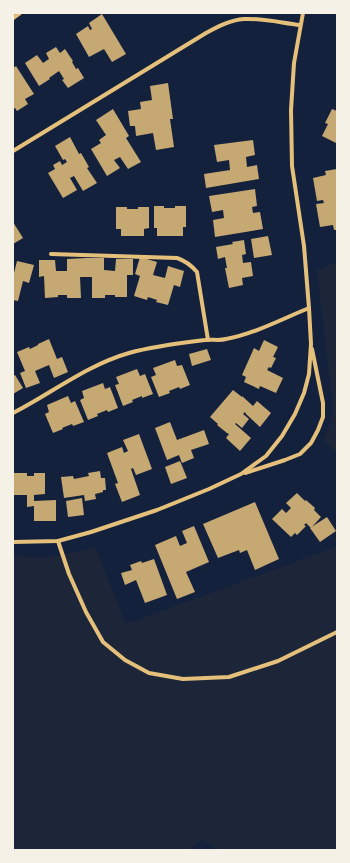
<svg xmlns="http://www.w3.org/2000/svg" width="350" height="863" font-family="'PT Sans',sans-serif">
  <rect width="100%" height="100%" fill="#14213d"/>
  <g fill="#1d2539">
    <path d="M337,262V452L323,441L329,428L333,409L317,270Z"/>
    <path d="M337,546V850H218L202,840L190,850H13V556L41,558L62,555L95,547L126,624L282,567Z"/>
  </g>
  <g fill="#c6a872">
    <path d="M102,14L126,54L112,62L104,49L89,57L76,34L88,26L90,30L92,29L89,23Z"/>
    <path d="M56,47L60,53L65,49L73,61L72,62L76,69L78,68L84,78L68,88L62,80L64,79L59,71L49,78L50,79L39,86L25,63L37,55L43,63L49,59L46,53Z"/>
    <path d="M16,66L34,94L25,99L28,104L17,111L15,108L13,109V68Z"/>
    <path d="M168,83L173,119H170L174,147L156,150L153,133L136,136L135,126H130L128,111L141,109L140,102L152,100L150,86Z"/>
    <path d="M113,109L129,136L126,138L141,162L128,169L120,157L114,160L120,168L107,176L91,149L101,143L99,140L106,135L96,120Z"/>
    <path d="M332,109L337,111L336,143L322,136L328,124L325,123Z"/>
    <path d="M70,137L79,154L81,153L89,167L87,168L97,183L83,191L74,176L70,178L77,190L63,198L48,173L55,169L53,165L60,161L62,165L67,162L65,159L63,160L55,146Z"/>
    <path d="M253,140L255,155L246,157L247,167L257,165L259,179L206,188L204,174L230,170L229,160L217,162L214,145Z"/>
    <path d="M337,169V230H334L333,225L320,227L316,204L324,203L323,200L317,201L313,178L326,175L325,171Z"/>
    <path d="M255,189L257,206L252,207L253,213L260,212L263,229L215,237L213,220L224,218L223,210L212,212L209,196Z"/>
    <path d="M154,206H164V208H175V206H186V227H183V236H157V228H154Z"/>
    <path d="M116,207H127V209H138V207H149V228L144,229V236H121V229H116Z"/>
    <path d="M13,222L23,238L13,244Z"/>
    <path d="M268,236L272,255L254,258L251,239Z"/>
    <path d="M244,240L246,254L242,255L243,263L251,262L253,276L242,278L243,285L229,288L225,268H227L225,257L218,259L216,247L233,244L232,242Z"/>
    <path d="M140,257L157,262L153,275L165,278L168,266L184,271L180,287L174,285L168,305L156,302L157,300L148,297L147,300L134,296L140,276L135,274Z"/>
    <path d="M86,258H104V270L115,271L116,259H133V275H127V297H115V295H105V298H92V277H80L81,298H67V295H58V297L45,298L44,276L39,277V260H55L56,271H67V259Z"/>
    <path d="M17,261L34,265L29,283L23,281L18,301L13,300V273H14Z"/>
    <path d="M49,339L57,359L62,357L68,372L54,378L49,365L35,371L40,383L26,388L20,373L25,371L17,352L29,347L30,349L38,345V344Z"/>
    <path d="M264,340L278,347L273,357L276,358L271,368L269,367L267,370L283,378L276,393L260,386L259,389L244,382L246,377L242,375L254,348L259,351Z"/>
    <path d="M207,349L211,360L192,366L189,354Z"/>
    <path d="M175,360L177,366L182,365L190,385L180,389L179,387L169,391L170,393L159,397L151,377L156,375L153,368Z"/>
    <path d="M137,369L140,376L145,374L153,394L142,398V396L132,400L133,402L123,406L115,385L119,384L116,377Z"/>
    <path d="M15,375L23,388L13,394V376Z"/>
    <path d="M103,383L105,389L110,387L118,408L108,412L107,410L97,414L98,416L88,420L80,400L84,398L82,391Z"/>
    <path d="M233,390L242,397V396L253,406L257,401L271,413L260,427L246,414L245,412L243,414L249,419L242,428L236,423L235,424L251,438L240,451L226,438L229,434L227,433L217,425L218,424L210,417Z"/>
    <path d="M68,396L71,403L75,401L84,422L73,426L72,424L62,428L63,429L53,433L45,414L49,412L47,405Z"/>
    <path d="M170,422L177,440L204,430L209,444L191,450L194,458L182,463L179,455L167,460L155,428Z"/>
    <path d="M139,434L152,469L136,475L133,468L131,469L140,495L122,502L115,484L118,483L107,453L122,447L124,453L128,451L123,440Z"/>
    <path d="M180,461L187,478L171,484L165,467Z"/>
    <path d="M100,471L101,478H105L106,490H103V492L95,494L96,499L85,501L84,495L64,498L61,477L73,476L74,479L89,476L88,473Z"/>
    <path d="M14,473H27V476H34V473H45V494L34,495V501L56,500V521H34V506L27,507V495H14Z"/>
    <path d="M297,493L305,501L306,500L315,508L314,510L321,517L311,528L306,523L304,525L306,526L297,535L295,533L291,537L272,519L282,509L286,513L291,508L286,503Z"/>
    <path d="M82,498L84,515L68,517L66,501Z"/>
    <path d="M255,502L279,559L255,570L247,550L240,553L239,550L218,558L203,524Z"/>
    <path d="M327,517L336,531L320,542L310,528Z"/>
    <path d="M194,526L209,562L186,572L195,592L177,599L155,545L176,536L180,546L187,543L182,531Z"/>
    <path d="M154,559L167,595L145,603L136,580L125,585L121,573L132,570L130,565L141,561L142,563Z"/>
  </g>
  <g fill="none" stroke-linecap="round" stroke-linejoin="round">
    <g stroke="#e5c07b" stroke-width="4">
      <path d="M13,18L20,13"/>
      <path d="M13,151L206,33C217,27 230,20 244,19C262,18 282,23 300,25"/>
      <path d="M51,254L177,258C186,261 191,265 197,272L208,340"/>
      <path d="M13,413C52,393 87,365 129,353C154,346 180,343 205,340C212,339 219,341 226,339C254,334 282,319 309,308"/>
      <path d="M245,473L285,460L300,454L311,443L318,430L323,417V403L312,349"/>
      <path d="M58,541L69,574L86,612L103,642L125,660L149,673L183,679L229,677L278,661L337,632"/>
      <path d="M13,542L58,541L91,532L157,510L209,489L241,474L266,456L282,436L295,414L304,393L309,374L311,344L309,308L304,246L292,166L291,110L294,63L303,13"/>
    </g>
  </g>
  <rect width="350" height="863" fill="none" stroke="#f6f1e7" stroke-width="28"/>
</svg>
